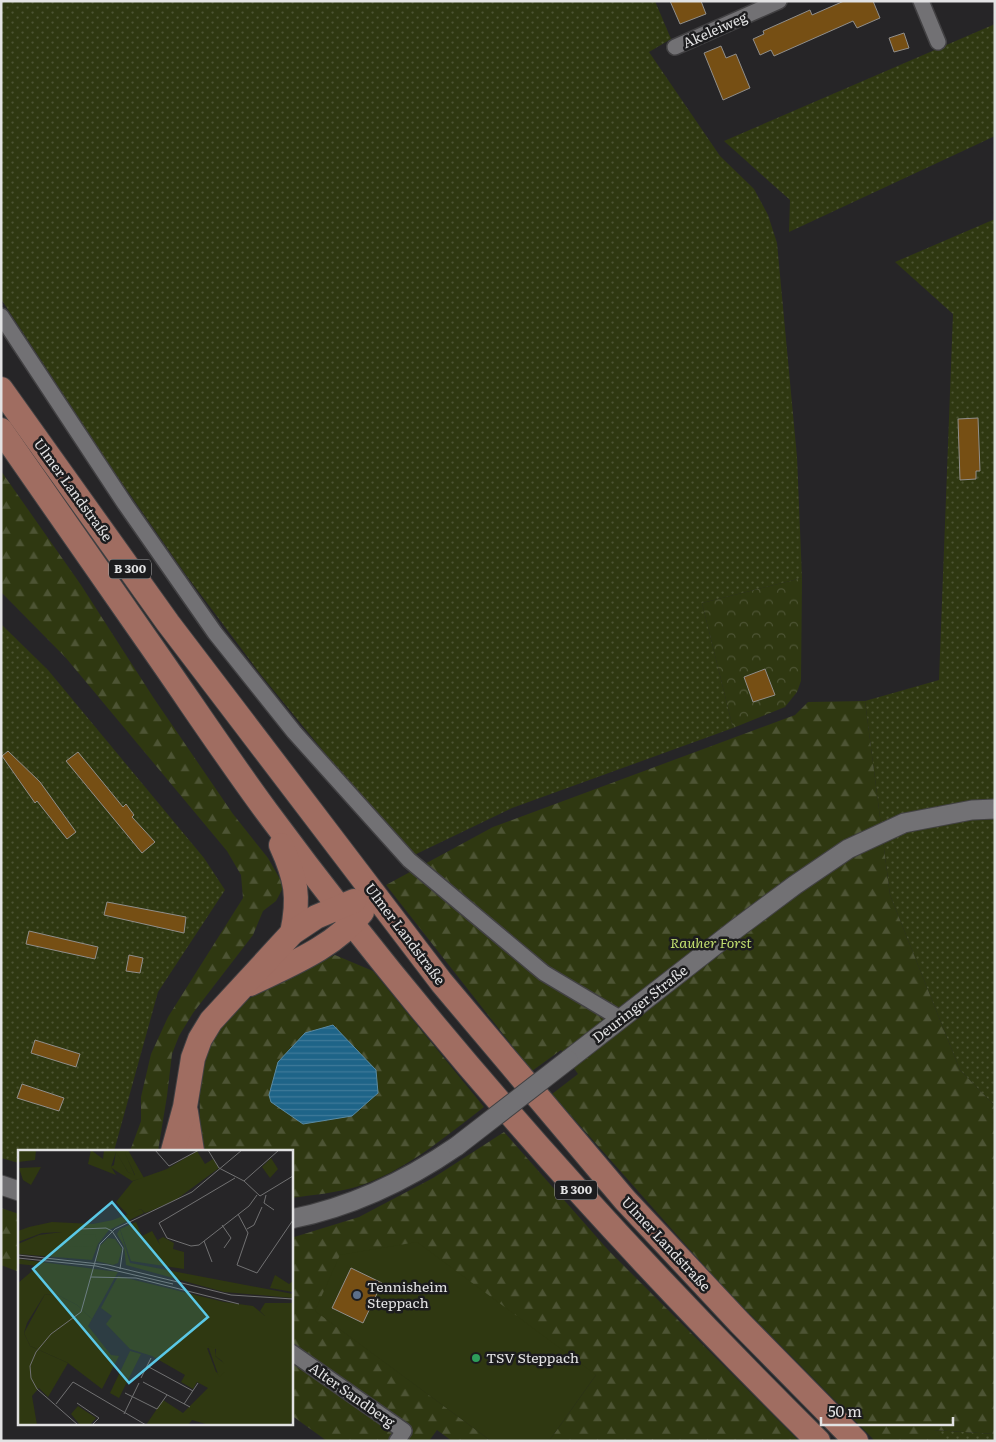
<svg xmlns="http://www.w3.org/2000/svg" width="996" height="1442" font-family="Literata,serif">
  <defs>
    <pattern id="grass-dots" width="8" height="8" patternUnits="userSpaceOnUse" patternTransform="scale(1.25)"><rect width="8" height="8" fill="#2f3811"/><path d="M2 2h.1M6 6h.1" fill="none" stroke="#4d5434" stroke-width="1.8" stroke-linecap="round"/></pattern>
    <pattern id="forest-firs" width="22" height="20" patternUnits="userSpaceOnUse" patternTransform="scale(1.25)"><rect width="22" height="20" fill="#2f3811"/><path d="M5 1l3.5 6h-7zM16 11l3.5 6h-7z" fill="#4d5434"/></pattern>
    <pattern id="park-crowns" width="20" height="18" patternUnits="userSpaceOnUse" patternTransform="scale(1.25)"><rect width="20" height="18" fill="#2f3811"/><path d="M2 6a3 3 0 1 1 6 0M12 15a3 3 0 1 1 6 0" fill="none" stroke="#4d5434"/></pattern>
    <pattern id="water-rules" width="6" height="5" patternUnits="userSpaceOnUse" patternTransform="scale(1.25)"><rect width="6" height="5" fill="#1e6488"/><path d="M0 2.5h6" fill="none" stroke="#3e7a99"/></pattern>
  </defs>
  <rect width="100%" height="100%" fill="#262527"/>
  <g fill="url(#grass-dots)">
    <path d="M1,1H655L671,39L649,52L720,156L754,189L768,215L777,243L797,457L802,578L702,603L733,728L512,808L410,857L261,675L186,575L113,470L1,299Z"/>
    <path d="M995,24V136L789,232L790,200L724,141Z"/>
    <path d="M995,219V1106L960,1070L890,895L865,701L939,680L953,314L895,262Z"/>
    <path d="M1,624L48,670L204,858L225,890L158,992L114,1151H19V1163L1,1158Z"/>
    <path d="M933,1430L995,1434V1441H943Z"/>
  </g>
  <g fill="url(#forest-firs)" fill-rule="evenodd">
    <path d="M1,471L81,585L153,697L233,814L268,858L284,886L276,901L263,911L253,935L193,1013L179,1036L172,1054L167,1096L158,1151H130L141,1121V1097L151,1054L168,1017L243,898L241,875L227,851L66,658L1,592Z"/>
    <path d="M865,701L890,895L960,1070L995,1106V1434L934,1430L943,1441H875L723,1287L552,1094L578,1074L561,1050L532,1071L386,885L493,827L795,715L808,702Z"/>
    <path d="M335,955L373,971L484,1107C445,1137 404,1172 356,1187C335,1193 313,1195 291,1198V1151H203C198,1113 196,1065 217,1031C226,1017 242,1004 256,994C280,979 309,968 335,955ZM333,1025L278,1062L306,1033Z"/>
    <path d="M504,1132L609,1251L799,1441H549L596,1375L316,1311L491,1441H452L437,1430L429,1441H327L291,1415V1238L359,1217L433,1178Z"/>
    <path d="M1,1208L19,1214V1272L1,1265Z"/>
  </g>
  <path fill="url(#park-crowns)" d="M802,578L801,681L797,692L785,707L733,728L702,603Z"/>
  <path fill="#2f3811" d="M417,1242L596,1375L549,1441H491L315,1311L340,1255Z"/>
  <path fill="url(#water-rules)" stroke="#598aa3" d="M333,1025L376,1070L378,1093L352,1116L303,1124L271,1102L269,1095L278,1062L305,1033Z"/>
  <g fill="#764f14" stroke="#908e8b">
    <path d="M670,1H701L706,14L680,24Z"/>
    <path d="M844,1H873L880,18L857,28L853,21L774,56L771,50L760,55L753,39L764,34L763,31L810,10L812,15Z"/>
    <path d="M904,33L909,48L894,52L889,38Z"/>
    <path d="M721,46L726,58L736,54L750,88L723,100L704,53Z"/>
    <path d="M978,418L980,471H976V479L960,480L958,419Z"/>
    <path d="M765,669L775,695L753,702L744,677Z"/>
    <path d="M8,751L40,782L76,832L67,839L37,801L35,803L2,756Z"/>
    <path d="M78,752L123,807L126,804L134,815L132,817L155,842L142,853L66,761Z"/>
    <path d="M107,902L186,917L184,933L104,915Z"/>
    <path d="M29,931L98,947L95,959L26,944Z"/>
    <path d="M129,955L143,958L140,973L126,971Z"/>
    <path d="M35,1040L80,1054L76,1067L31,1053Z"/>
    <path d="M22,1084L64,1098L59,1111L17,1098Z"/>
    <path d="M351,1268L382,1283L363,1323L332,1308Z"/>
  </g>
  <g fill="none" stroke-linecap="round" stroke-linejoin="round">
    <g stroke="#424143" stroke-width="18">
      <g id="minor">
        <path d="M921,1L938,42"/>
        <path d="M675,47L779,1"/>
        <path d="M1,316L125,504L215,633L294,732L409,860L544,973L621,1019"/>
        <path d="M291,1352L404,1431L397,1441"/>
      </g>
    </g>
    <g stroke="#424143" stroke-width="21">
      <g id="tertiary">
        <path d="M568,1060L736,929L795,885L848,849L904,823L972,810L995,809"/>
        <path d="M1,1185L19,1191"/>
        <path d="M291,1219C352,1207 406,1181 457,1146"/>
      </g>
    </g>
    <g stroke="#424143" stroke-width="26">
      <g id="primary">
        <path d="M1,389L168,623L442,983L625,1200L740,1323L856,1441"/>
        <path d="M1,430C50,500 99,570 147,640C187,697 225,755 267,812C433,1037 619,1244 818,1441"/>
        <path d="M281,845C296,878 300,897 292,933"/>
        <path d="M250,984C289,965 335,947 362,912"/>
        <path d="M186,1112L192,1151"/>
        <path d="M173,1151L185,1107L193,1058L200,1039L211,1021L292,933L316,917L354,901"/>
      </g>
    </g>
    <use href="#minor" stroke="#727174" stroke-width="15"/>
    <use href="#tertiary" stroke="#727174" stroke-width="19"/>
    <use href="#primary" stroke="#a06d61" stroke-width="24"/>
    <g stroke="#424143" stroke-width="21" stroke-linecap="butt">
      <path id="tertiary-bridge" d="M457,1146L568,1060"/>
    </g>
    <use href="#tertiary-bridge" stroke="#727174" stroke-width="19"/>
  </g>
  <circle fill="#5c6f8a" stroke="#1c1c1e" stroke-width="2" cx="357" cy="1295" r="5"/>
  <circle fill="#2e9e5b" stroke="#1c1c1e" stroke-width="2" cx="476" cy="1358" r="5"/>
  <g text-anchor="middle" stroke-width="5" stroke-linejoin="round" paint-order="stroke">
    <g fill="#1c1c1e" stroke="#a7a7a8" stroke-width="1">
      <rect x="109" y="559.5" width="42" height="19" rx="4"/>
      <rect x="555" y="1180.5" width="42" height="19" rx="4"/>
    </g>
    <g font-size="12" font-weight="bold" fill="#e2e2e3">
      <text x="130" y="573">B 300</text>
      <text x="576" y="1194">B 300</text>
    </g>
    <g font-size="14" fill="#e2e2e3" stroke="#1c1c1e">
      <text transform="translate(715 30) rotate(-24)" y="5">Akeleiweg</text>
      <text transform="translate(73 490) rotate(54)" y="5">Ulmer Landstraße</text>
      <text transform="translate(405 934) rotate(53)" y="5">Ulmer Landstraße</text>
      <text transform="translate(640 1004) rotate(-38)" y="5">Deuringer Straße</text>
      <text transform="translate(666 1244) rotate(47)" y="5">Ulmer Landstraße</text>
      <text transform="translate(352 1395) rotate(35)" y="5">Alter Sandberg</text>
    </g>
    <g font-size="14" font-style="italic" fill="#c0dd6e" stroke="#1c1c1e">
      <text x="711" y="948">Rauher Forst</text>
    </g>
    <g font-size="14" fill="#e2e2e3" stroke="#1c1c1e" text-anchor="start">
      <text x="367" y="1292">Tennisheim<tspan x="367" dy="16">Steppach</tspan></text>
      <text x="486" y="1363">TSV Steppach</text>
    </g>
  </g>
  <g transform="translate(18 1150)">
    <rect width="275" height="275" fill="#262527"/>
    <path d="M110,0L126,28L114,31L92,17L96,15L98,1L110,22L117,25L106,2ZM253,8L260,19L252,28L244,17ZM118,72L124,86L134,81L142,95L140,90L145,87L156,93L155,99L166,102V119L113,111L102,79ZM257,125L271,134L275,131V142L252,138ZM100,126L206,152L235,156L247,166H275V270L271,275H191L174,270L170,275H128L145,250L165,263L190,238L179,232L175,239L163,232L167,225L134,206L112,199L88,174L94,166L83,158ZM189,198L198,199L197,206L204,211L207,220L203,225L198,222ZM27,144L42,146L59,155L74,169L70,176L93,205L101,206L84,239L50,213L12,196L6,183ZM112,201L123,204L101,248L92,243ZM60,256L78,268L72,275H62L53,264Z" fill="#2f3811" fill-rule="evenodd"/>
    <path d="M18,0L17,10L0,12V1ZM73,0L85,9L86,0H110L107,3L117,26L110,22L98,2L93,17L98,25L70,14ZM23,17L13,35L5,30L1,18ZM123,59L126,63L91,80L80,94L74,110L0,104V94L21,85L44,82L24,83L0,92V81L11,77L34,72L75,74L95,70ZM102,79L112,113L275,144V148L206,142L108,115L106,96L99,84ZM90,88L97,89L104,99L100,113L95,115L78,111L82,96ZM0,109L100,122L74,169L59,155L42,146L27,144L9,173L6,183L12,196L50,213L30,247L21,238L14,246L19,275H0V133L20,116L1,114ZM247,153H275V166H247L242,161ZM190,196L197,198V206L207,214V222L201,227Z" fill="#2f3811"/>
    <path d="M179,1L187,14L195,9L201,18L159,49L135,60L127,63L123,59L110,65L98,52L115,31L149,19ZM77,84L79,90L74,96L51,97L50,85Z" fill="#2f3811"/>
    <path fill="none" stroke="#717172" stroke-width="1" d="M137,0L151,16L181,0M190,0L201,18L226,31L242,46L275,26M217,28L141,73L149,88L173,96L181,95L231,56L239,45M226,31L261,0M248,45L246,53L256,60M220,64L230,83L219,115L239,123L275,70M204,75L213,88L206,98M62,79L88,78L94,81M229,79L236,75L244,57M94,81L105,98L102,119M186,91L194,112M0,105L90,115L213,145L275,149M0,108L78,116L155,134M73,127L118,128L221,154M129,216L175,241M123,228L133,208M125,232L172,257M107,243L139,259L149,245M59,253L81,268L74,275M38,254L55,232L128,275M166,254L180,233M106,264L121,233M60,275L19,239L13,228L12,216L18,202L33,184L63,162L82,94L97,79L174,42L224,0"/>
    <path fill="#5ac8e6" fill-opacity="0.15" stroke="#5ac8e6" stroke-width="2.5" d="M94,52L190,167L111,233L15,119Z"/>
    <rect width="275" height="275" fill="none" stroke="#e2e2e3" stroke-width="2.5"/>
  </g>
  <rect width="996" height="1442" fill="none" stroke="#e2e2e3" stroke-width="5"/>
  <path d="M821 1417v8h132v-8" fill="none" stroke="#e2e2e3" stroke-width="2.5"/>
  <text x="828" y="1417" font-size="15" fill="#e2e2e3" stroke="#1c1c1e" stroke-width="4" paint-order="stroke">50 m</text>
</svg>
